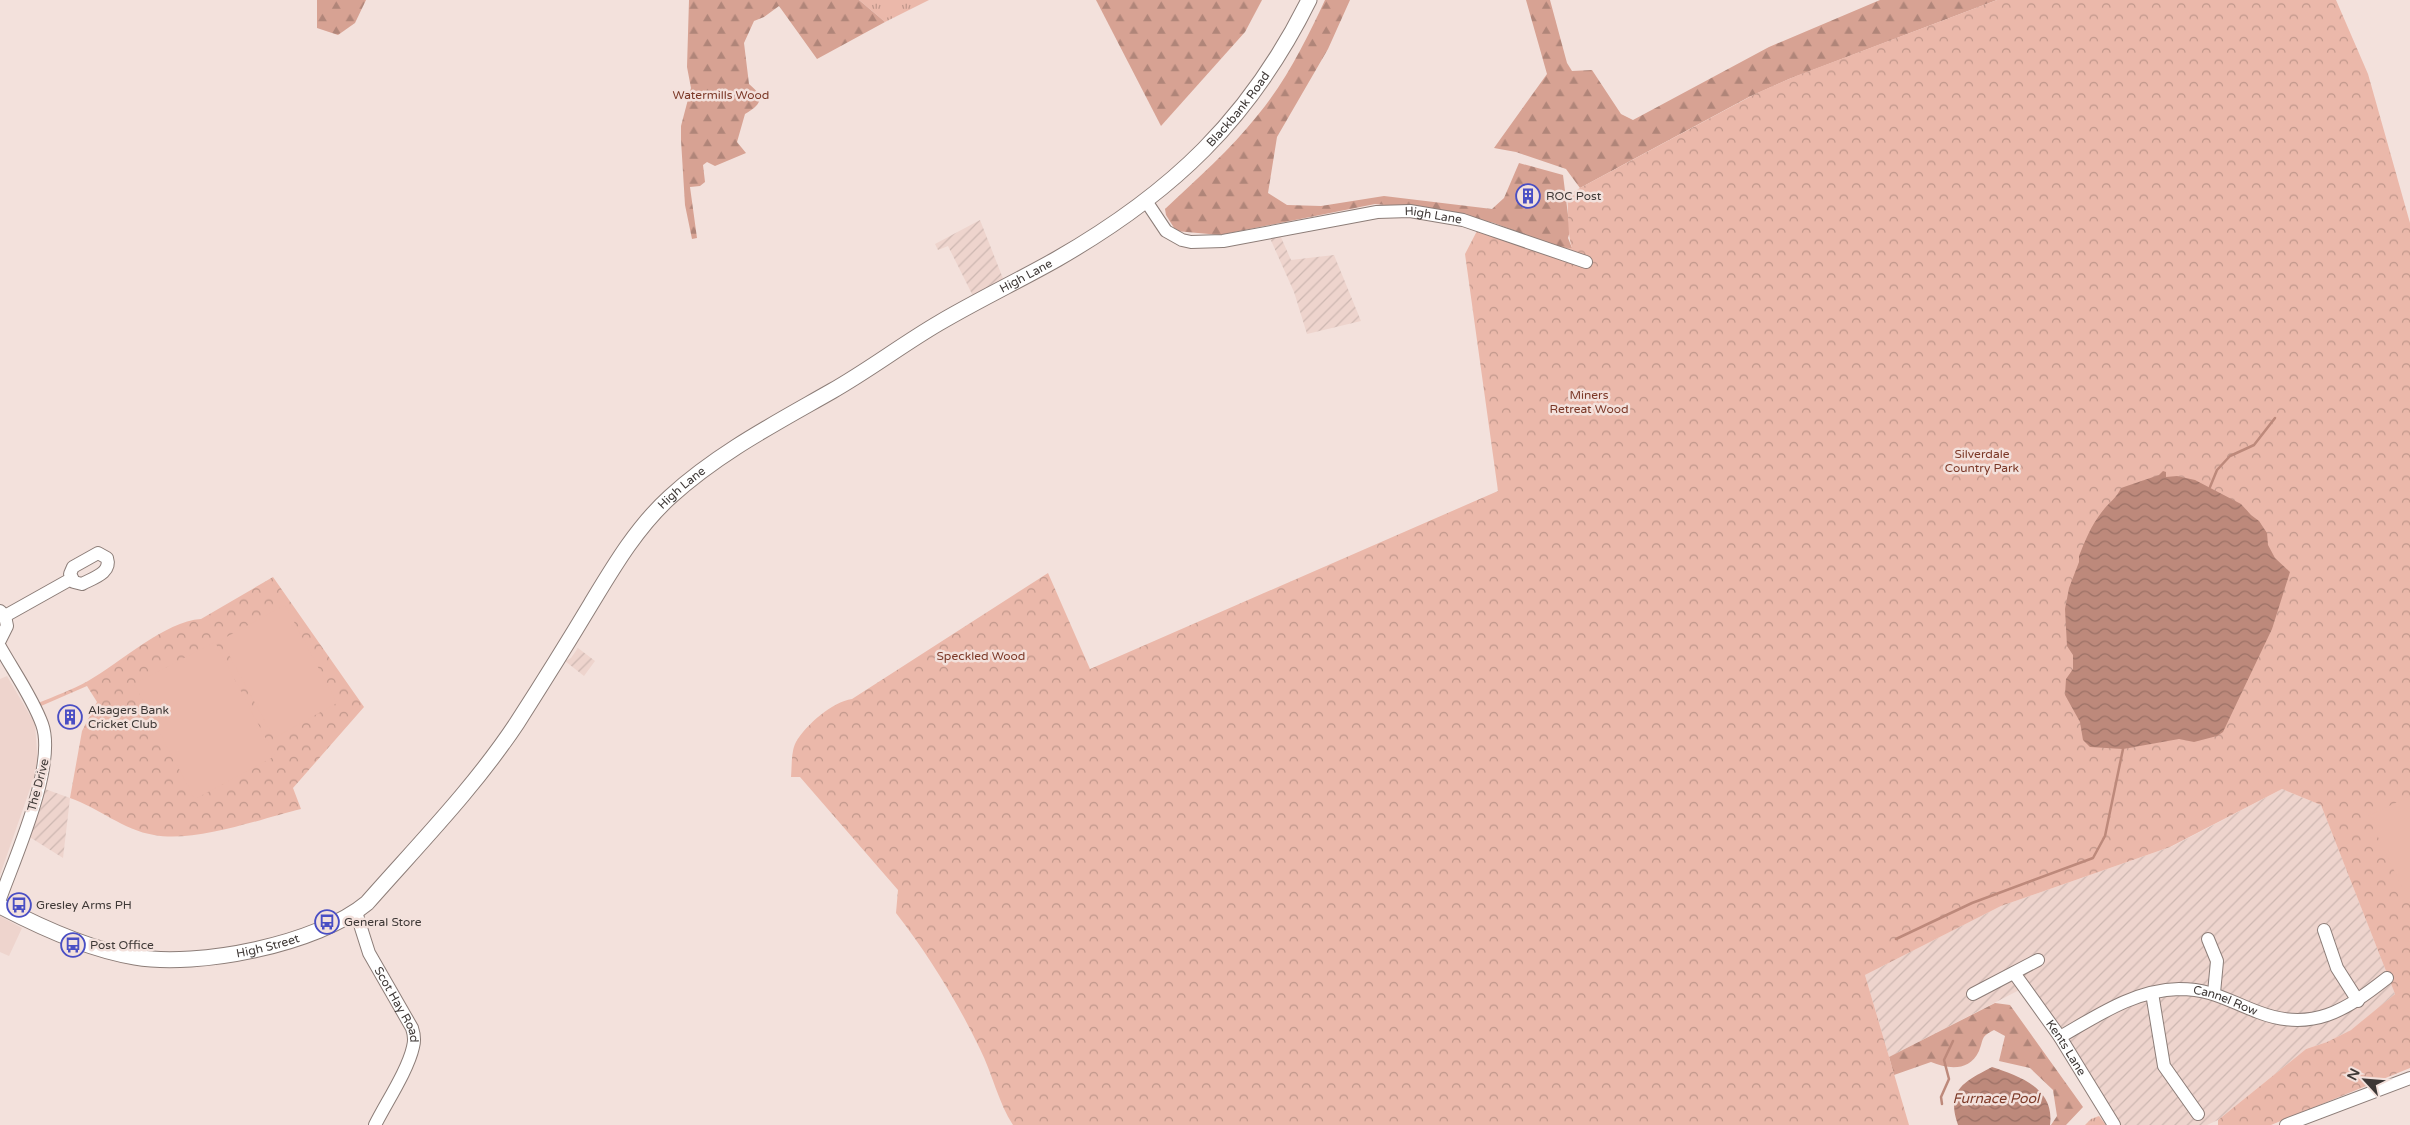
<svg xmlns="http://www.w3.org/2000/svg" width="2410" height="1125" font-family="'Varela Round',sans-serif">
  <defs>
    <pattern id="industrial-furrows" width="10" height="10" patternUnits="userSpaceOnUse" patternTransform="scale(1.25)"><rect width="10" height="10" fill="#eed4cd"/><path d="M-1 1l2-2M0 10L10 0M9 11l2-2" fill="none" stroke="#cdb7b1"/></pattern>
    <pattern id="grass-tufts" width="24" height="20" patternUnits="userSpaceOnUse" patternTransform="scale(1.25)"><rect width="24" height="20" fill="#ebb8aa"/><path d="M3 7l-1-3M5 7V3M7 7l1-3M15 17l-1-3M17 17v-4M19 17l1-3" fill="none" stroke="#c0978b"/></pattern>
    <pattern id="forest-firs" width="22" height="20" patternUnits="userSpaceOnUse" patternTransform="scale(1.25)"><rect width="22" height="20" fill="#d7a293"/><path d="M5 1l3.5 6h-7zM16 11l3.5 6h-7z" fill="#b08579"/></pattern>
    <pattern id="park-crowns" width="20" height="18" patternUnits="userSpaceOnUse" patternTransform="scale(1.25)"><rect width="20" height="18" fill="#ebb8aa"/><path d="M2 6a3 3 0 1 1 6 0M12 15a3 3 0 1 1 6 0" fill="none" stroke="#c0978b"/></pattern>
    <pattern id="water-waves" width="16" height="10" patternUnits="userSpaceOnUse" patternTransform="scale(1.25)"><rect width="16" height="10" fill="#bd897b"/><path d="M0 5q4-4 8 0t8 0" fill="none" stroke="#9b7166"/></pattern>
  </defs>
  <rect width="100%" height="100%" fill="#f3e1dc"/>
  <g fill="#eed4cd">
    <path d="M7,676L35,724L38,766L0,875V679Z"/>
    <path d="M0,916L22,928L9,956L0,952Z"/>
  </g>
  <g fill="url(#industrial-furrows)">
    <path d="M980,220L1004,281L974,298L948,246L938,250L935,244Z"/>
    <path d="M1280,235L1291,260L1334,255L1361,321L1307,334L1294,292L1269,236Z"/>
    <path d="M578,648L595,661L584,676L565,661L571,658Z"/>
    <path d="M45,789L70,798L63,858L28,836Z"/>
    <path d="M2282,789L2321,805L2395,994L2355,1028L2327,1042L2306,1049L2218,1120L2207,1125H2121L2031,984L1889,1057L1865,975L2001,906L2173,846Z"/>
  </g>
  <g fill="url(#grass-tufts)">
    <path d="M859,0H929L885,22Z"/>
    <path d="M2099,1116L2106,1125H2085L2091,1119Z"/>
  </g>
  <g fill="url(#forest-firs)">
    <path d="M317,0H366L355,23L338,35L317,28Z"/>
    <path d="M689,0H859L885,22L817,59L779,6L764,17L754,21L744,43L749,84C765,97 762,104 745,114L737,142L746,153L715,166L707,162L703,165L705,182L700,186L690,187L697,238L692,239L685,205L681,140V126L691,88L687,67Z"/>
    <path d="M1096,0H1262L1245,32L1161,126Z"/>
    <path d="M1325,0H1350L1328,49L1277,137L1268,193L1287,205L1321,206L1384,196L1492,209L1504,198L1519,163L1563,175L1570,231L1568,238L1572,248L1564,249L1494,223L1434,210L1375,204L1220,235L1176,231L1166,215L1165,209C1197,179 1230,150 1257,116C1285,83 1307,39 1325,0Z"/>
    <path d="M1526,0H1550L1567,63L1572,71L1592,70L1621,114L1633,120L1769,47L1880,0H1997L1789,79L1749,97L1580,188L1566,169L1516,152L1494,148L1547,74Z"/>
    <path d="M1995,1003L2010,1005L2083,1107L2066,1125H2051L2057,1116L2053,1090L2030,1068L1999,1061L2005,1036L1994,1030C1980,1037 1984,1039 1979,1051C1969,1072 1948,1069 1931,1062L1894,1075L1889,1057Z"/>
  </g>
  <g fill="url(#park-crowns)">
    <path d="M1997,0H2336L2368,74L2410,223V1068L2271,1125H2218V1120L2306,1049L2327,1042L2351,1030L2395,994L2321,805L2282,789L2170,847L2001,906L1865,975L1909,1125H1013C999,1104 992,1073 980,1049C957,1001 928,954 896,913L898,890L800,777H791C792,766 791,751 796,742C807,724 832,702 852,699L1048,573L1090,669L1498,491L1465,254L1478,229L1543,247L1572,248C1567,233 1569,214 1567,196L1580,188L1757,93L1796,76Z"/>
    <path d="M273,577L364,707L293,788L301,809C260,819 195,843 154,835C123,830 99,808 70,798L82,731L97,702L87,686L41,706L38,703C55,696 72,690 88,681C120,663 165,621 201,619Z"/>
  </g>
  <g fill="#ebb8aa">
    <path d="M285,605L337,703L274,738L221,640Z"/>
    <path d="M215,642L275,756L195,799L134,684Z"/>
    <path d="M2410,796V904L2368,816Z"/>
  </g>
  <g fill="url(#water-waves)">
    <path d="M2163,471L2166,472V477L2177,476L2195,480L2241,504L2251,515L2259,521L2267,533L2268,545L2275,558L2290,572L2272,629L2223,732L2217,736L2194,742L2179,739L2123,749L2090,747L2083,740L2080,722L2065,695L2066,679L2073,669V655L2067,646L2065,609L2069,588L2079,562V556C2085,541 2091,526 2101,513C2108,503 2116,499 2121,488L2159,475Z"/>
    <path d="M1992,1067C2020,1076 2055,1089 2050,1125H1958C1945,1089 1966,1081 1992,1067Z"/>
  </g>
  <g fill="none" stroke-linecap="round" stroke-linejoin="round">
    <g stroke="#bd897b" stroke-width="2.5">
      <path d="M2210,487L2217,470L2230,456L2254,445L2275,418"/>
      <path d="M1896,939L1972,903L2093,858L2105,836L2123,749"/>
      <path d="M1942,1104L1941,1097L1949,1079L1944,1060L1953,1041"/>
    </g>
    <g stroke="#8c7d78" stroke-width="14">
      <g id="minor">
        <path id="s1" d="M1146,201L1166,231L1182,240L1191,242L1223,241L1377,212L1410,211L1463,220L1586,262"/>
        <path d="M98,553L107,558C112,573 93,578 82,584L74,582L70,574L73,567Z"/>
        <path d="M0,611L5,616L7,626L0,640"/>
        <path d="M5,616L71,579"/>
        <path d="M0,647C14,672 32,697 42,724C57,765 15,857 0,899"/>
        <path id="s2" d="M356,912L369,953L412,1028C414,1034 415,1040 413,1047C408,1070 386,1103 375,1125"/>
        <path d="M2324,930L2337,968L2358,1001"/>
        <path d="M2208,939L2217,961L2214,993"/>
        <path id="s3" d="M2014,973L2060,1037L2114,1125"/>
        <path d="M2152,993L2164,1066L2198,1114"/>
        <path d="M1973,994L2038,960"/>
        <path id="s4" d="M2060,1037C2097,1016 2134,990 2179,989C2213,989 2228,1001 2258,1012C2312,1033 2346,1010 2387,978"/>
        <path d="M2286,1125L2410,1078"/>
      </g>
    </g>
    <g stroke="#8c7d78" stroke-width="17">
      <g id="major">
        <path id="s5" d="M0,906C40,927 90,950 135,957C198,968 318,944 367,903C418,845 474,788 517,723C542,684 567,644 591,604C614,566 637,527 670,497C718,453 776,423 832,391C869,370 903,344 939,323C978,300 1018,281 1057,259C1172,193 1250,119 1309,0"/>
      </g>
    </g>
    <use href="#minor" stroke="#fff" stroke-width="12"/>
    <use href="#major" stroke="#fff" stroke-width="15"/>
  </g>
  <defs>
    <g id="building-ring" transform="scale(1.25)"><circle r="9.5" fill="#f3e1dc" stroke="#494ec4" stroke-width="1.5"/><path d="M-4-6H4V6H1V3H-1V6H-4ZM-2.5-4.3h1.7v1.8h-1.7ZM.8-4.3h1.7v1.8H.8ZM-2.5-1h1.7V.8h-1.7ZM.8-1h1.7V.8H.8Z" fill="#494ec4"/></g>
    <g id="bus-ring" transform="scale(1.25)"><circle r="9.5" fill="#f3e1dc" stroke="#494ec4" stroke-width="1.5"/><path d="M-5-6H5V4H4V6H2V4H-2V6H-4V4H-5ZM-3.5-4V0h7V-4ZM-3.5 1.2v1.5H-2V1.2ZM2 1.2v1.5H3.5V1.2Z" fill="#494ec4"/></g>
  </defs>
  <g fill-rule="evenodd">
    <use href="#building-ring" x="1528" y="196"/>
    <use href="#building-ring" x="70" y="717"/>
    <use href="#bus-ring" x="19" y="905"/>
    <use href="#bus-ring" x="327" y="922"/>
    <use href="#bus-ring" x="73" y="945"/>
  </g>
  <g text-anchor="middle" stroke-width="5" stroke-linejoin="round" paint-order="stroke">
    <g font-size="12" fill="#7b3827" stroke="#f3e1dc">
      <text x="721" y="99">Watermills Wood</text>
      <text x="1589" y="399">Miners<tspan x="1589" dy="14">Retreat Wood</tspan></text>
      <text x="1982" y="458">Silverdale<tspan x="1982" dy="14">Country Park</tspan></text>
      <text x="981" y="660">Speckled Wood</text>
    </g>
    <g font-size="12" fill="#3e3836" stroke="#f3e1dc">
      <text dy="4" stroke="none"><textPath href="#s5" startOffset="1588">Blackbank Road</textPath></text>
      <text dy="4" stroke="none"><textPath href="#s1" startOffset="309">High Lane</textPath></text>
      <text dy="4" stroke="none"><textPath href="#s5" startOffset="1316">High Lane</textPath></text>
      <text dy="4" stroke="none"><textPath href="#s5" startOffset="911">High Lane</textPath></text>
      <text transform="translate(38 785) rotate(-75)" y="4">The Drive</text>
      <text dy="4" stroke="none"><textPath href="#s5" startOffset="279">High Street</textPath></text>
      <text dy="4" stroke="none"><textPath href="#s4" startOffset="178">Cannel Row</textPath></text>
      <text dy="4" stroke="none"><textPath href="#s2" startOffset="102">Scot Hay Road</textPath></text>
      <text dy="4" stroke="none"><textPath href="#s3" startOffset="91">Kents Lane</textPath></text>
    </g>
    <g font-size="12" fill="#3e3836" stroke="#f3e1dc" text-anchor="start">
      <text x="1546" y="200">ROC Post</text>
      <text x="88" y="714">Alsagers Bank<tspan x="88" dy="14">Cricket Club</tspan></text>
      <text x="36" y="909">Gresley Arms PH</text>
      <text x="344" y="926">General Store</text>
      <text x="90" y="949">Post Office</text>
    </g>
    <g font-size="14" font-style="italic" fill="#7f3c2a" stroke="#f3e1dc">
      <text x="1996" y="1103">Furnace Pool</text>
    </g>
  </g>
  <g transform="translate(2365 1080) rotate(296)" stroke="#f3e1dc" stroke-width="4" paint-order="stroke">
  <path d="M0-4L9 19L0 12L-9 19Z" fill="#3e3836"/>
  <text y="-8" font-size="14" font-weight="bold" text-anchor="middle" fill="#3e3836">N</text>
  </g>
</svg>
